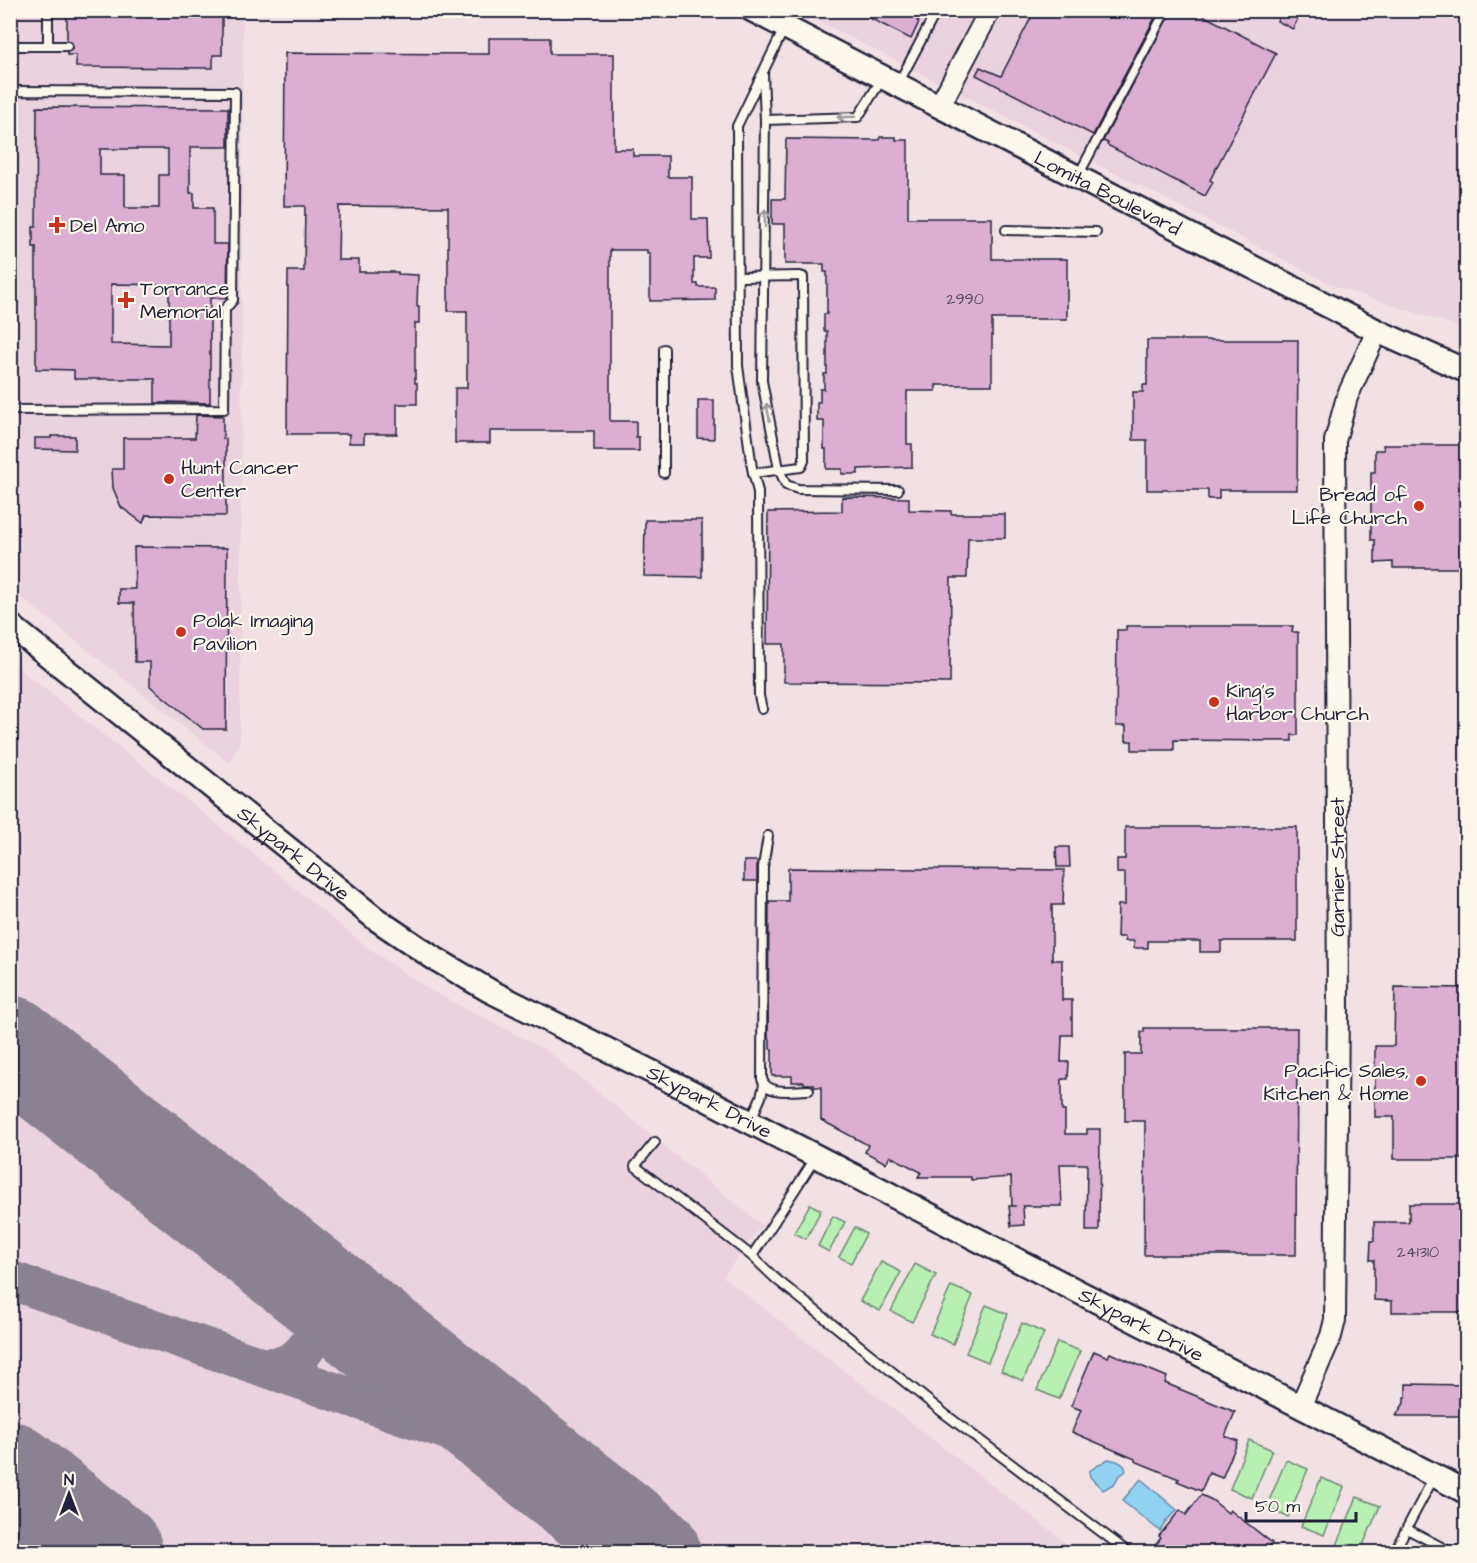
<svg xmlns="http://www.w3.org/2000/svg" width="1477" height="1563" font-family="'Architects Daughter',sans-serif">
  <rect width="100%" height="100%" fill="#f1e1e4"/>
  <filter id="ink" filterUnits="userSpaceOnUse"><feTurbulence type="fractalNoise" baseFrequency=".0167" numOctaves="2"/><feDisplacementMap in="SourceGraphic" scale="12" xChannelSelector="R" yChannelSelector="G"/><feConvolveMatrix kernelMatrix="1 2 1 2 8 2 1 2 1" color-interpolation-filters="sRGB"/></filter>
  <g filter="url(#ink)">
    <g fill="#ead2df">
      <path d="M10,11H243L240,742L229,763L11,589Z"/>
      <path d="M799,11H1466V329L1339,288Z"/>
      <path d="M10,662L198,809L373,952L433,992L546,1050L762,1225L723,1277L1078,1552H11Z"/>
    </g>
    <g fill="#b8efb2" stroke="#6d8876" stroke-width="1.5">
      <path d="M810,1204L821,1210L806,1239L794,1233Z"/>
      <path d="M833,1216L845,1222L829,1252L818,1246Z"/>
      <path d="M855,1227L866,1234L851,1263L839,1257Z"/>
      <path d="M881,1262L901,1272L880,1311L860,1301Z"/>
      <path d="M915,1264L936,1275L912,1322L891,1311Z"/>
      <path d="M951,1286L973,1295L953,1344L930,1334Z"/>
      <path d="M986,1305L1008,1314L988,1362L966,1353Z"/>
      <path d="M1022,1323L1044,1333L1023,1381L1001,1371Z"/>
      <path d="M1057,1342L1080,1351L1059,1399L1037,1390Z"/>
      <path d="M1249,1440L1272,1450L1252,1498L1230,1489Z"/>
      <path d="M1286,1460L1308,1469L1288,1517L1266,1508Z"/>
      <path d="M1321,1478L1344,1487L1324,1535L1301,1526Z"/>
      <path d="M1357,1497L1380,1506L1360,1552H1355L1337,1545Z"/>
    </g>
    <g fill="#91d2f2" stroke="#658ca9" stroke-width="1.5">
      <path d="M1108,1459C1115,1460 1125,1462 1126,1471L1118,1477L1115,1483L1103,1490L1090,1477L1089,1471Z"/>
      <path d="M1141,1479L1177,1510L1167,1520L1160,1531L1122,1501Z"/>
    </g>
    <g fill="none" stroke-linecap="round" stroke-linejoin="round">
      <g stroke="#8a8290" stroke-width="39">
        <path d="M10,1280L536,1461"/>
        <path d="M264,1367C270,1366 277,1367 283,1365C305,1357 318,1336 316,1313C316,1302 311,1291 308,1280"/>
      </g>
      <g stroke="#8a8290" stroke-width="99">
        <path d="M10,1045L651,1552"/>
        <path d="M10,1471L113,1552"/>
      </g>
    </g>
    <g fill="#dbaed2" stroke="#22223b" stroke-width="1.5" fill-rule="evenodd">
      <path d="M67,10H222V55H213V68L76,67V55H67V52L70,51L73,47L72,43L67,40Z"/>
      <path d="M854,10H923L917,21L919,22L911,39Z"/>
      <path d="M1035,10H1159L1093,135L976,75L980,67L1001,76Z"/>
      <path d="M1172,10H1193L1276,53L1210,180L1213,182L1205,196L1107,145L1108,143L1103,141Z"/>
      <path d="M1283,10H1302L1293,29L1277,21Z"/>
      <path d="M489,38H550V54H614V149H633V156H668V177H692V219H708L709,258H694V284H698V287H715V300L650,301V253H647V250H610V421H636V437H639V451H594V431H490V443H455V388H467V311H448V207L339,206L338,260H359V272H398V274L418,275L417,306H419V323H415V383H417V404H397V434H364V443H349V434H287L288,271H304L305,206H284L285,53L489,54Z"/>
      <path d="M37,107L228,108V147H190V193H194V208H213V244H228L227,298H210V403L168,402V403H155V379H74V370L36,369V247H33V227H36ZM100,149H168V175H159V208H126L125,206V175H100ZM111,284L169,285V345L111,344Z"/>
      <path d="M880,137H896V140H908V218H992V259H1067V319H992V385H936V391H907V444H912V467L858,469V474H842V469H826V449H824V421H817V402H820V389H824V374H827V331H824V314H827V272H824V264H785V224H772V199H785L786,139L879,140Z"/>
      <path d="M1147,340H1298L1297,490H1219V499H1208V490H1147V440H1133V392H1143V385H1147Z"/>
      <path d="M698,400H714V439L698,438Z"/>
      <path d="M196,415L223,416V439H226V516L146,515L143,523L121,507L113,488L112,469H123V438H195Z"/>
      <path d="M51,436H75V450L35,449V438H51Z"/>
      <path d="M1383,445H1467V568H1393V562L1375,563V540H1371V472H1375V450H1384Z"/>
      <path d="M842,497L909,498V510L951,511V514H1005V538H968L967,578H951L950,683L784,682V644H767L768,512L842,511Z"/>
      <path d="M645,520H702V577L644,576Z"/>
      <path d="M134,547L227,548L226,729H203L150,686V662H135L134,603H119V589H135Z"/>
      <path d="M1126,626H1293L1292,632H1298V735H1292V741L1174,740V750H1132V741H1126V726H1116L1117,630H1126Z"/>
      <path d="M1125,827H1297V941H1221V952H1200V941H1148V948H1134V941H1125V937H1117L1118,905H1125V873H1117V859H1125Z"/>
      <path d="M1056,847H1069L1070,867H1057Z"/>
      <rect x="744" y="861" width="13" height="20"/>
      <path d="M788,868L1064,870L1063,905H1052V960H1062V1000H1072V1035H1062L1061,1062H1069L1068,1079H1062V1111H1065V1134H1087V1129H1100L1099,1231H1086L1087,1164H1060L1062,1206H1023L1024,1225L1011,1226L1009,1206H1016H1012L1011,1177L971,1180V1177H918L921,1172L890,1156L886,1163L865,1152L868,1145L821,1120V1087H814V1084H804V1082H792V1076H772V1049H770V1039H768L769,901H788Z"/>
      <path d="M1395,987L1467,988V1159H1394V1117H1375V1046H1394Z"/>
      <path d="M1144,1028H1297L1296,1255H1144L1145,1121H1125V1054H1141V1032H1144Z"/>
      <path d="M1409,1204H1467V1312H1392V1301L1374,1300V1260H1370L1371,1241H1374V1222H1409Z"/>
      <path d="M1094,1351L1108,1357L1110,1353L1167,1377L1165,1383L1235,1412L1225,1436L1238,1441L1222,1478L1209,1473L1201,1491L1177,1481L1179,1479L1135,1461V1459L1072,1432L1081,1410L1071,1406Z"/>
      <path d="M1406,1384L1467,1385V1416H1396L1404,1403V1397H1406Z"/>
      <path d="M1201,1495L1212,1500L1228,1513L1230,1510L1272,1543L1265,1552H1150L1161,1538L1159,1536L1180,1510L1186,1515Z"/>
    </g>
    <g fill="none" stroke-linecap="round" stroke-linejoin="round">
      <g stroke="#22223b" stroke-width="12">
        <g id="service">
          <path d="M10,46H67"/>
          <path d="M48,46V10"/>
          <path d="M763,74L765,120L762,381L779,469L786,485L798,489L898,490"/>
          <path d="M898,84L937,10"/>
          <path d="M765,120L858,117L882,79"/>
          <path d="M1078,176L1166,10"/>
          <path d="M10,206L12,202V91L235,92L233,300L225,309L224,409L10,410"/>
          <path d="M1006,230L1096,232"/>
          <path d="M738,277L800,276L803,277V280L804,461L801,467L753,473"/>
          <path d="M664,473V349"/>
          <path d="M762,709L759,696L758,492L752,468L738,366L737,126L793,10"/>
          <path d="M768,836L763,867L762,1079C767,1096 794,1090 809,1090"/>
          <path d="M751,1120L761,1097L764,1085"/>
          <path d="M655,1142L635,1166L752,1256"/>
          <path d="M816,1157L752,1256L776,1279L945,1414L1128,1552"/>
          <path d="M1407,1529L1451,1552"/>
          <path d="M1394,1552L1434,1477"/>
        </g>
      </g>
      <g stroke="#22223b" stroke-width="24">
        <g id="tertiary">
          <path d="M939,107L990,10"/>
          <path d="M1301,1405L1331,1336L1335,1320L1338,1008L1335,441L1347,397L1377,331"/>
        </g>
      </g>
      <g stroke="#22223b" stroke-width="27">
        <g id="secondary">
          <path id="s1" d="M752,10L1377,331L1466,371"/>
          <path id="s2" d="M10,625L376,919L432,957L490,991L694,1093L1466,1492"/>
        </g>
      </g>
      <use href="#service" stroke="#fbf7ec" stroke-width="8"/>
      <use href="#tertiary" stroke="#fbf7ec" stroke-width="20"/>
      <use href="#secondary" stroke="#fbf7ec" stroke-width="22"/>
    </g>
    <defs><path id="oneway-shaft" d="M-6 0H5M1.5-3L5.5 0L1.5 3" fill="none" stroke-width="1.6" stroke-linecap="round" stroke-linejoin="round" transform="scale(1.5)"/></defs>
    <g stroke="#99979c">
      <use href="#oneway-shaft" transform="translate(846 117) rotate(178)"/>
      <use href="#oneway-shaft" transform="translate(765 218) rotate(-90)"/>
      <use href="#oneway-shaft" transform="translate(768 412) rotate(-101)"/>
    </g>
  </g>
  <g fill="#c8321e" stroke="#fbf7ec" stroke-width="2">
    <path d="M54 216h6v6h6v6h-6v6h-6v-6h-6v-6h6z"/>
    <path d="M123 291h6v6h6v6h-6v6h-6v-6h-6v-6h6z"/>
    <circle cx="169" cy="479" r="6"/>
    <circle cx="1419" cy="506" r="6"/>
    <circle cx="181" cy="632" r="6"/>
    <circle cx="1214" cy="702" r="6"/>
    <circle cx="1421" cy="1081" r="6"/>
  </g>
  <g text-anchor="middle" stroke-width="4.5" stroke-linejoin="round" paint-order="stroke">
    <g font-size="16" fill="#504561">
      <text x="965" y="304">2990</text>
      <text x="1418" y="1257">241310</text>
    </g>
    <g font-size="20" fill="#22223b" stroke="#fbf7ec">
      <text dy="7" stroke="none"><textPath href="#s1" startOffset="400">Lomita Boulevard</textPath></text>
      <text dy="7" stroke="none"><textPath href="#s2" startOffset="364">Skypark Drive</textPath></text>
      <text transform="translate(1337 867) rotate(-90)" y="7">Garnier Street</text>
      <text dy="7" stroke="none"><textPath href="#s2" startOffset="850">Skypark Drive</textPath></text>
      <text dy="7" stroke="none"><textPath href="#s2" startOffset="1336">Skypark Drive</textPath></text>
    </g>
    <g font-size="20" fill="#22223b" stroke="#fbf7ec" text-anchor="start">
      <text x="70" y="232">Del Amo</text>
      <text x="140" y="295">Torrance<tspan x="140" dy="23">Memorial</tspan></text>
      <text x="181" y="474">Hunt Cancer<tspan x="181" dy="23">Center</tspan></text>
      <text x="1407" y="501" text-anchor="end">Bread of<tspan x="1407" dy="23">Life Church</tspan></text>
      <text x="193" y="627">Polak Imaging<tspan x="193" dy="23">Pavilion</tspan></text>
      <text x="1226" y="697">King's<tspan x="1226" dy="23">Harbor Church</tspan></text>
      <text x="1409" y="1077" text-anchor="end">Pacific Sales,<tspan x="1409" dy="23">Kitchen &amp; Home</tspan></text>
    </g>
  </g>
  <rect width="1477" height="1563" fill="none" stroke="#fbf7ec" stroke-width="36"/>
  <rect x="18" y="18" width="1441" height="1527" fill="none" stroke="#22223b" stroke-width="2" filter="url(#ink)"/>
  <g transform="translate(69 1494)" stroke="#fbf7ec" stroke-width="4.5" paint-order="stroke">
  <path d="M0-4.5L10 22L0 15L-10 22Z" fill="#22223b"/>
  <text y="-9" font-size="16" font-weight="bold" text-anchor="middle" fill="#22223b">N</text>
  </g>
  <path d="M1246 1512v9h110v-9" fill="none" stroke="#22223b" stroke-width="3"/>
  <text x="1255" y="1512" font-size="18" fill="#22223b" stroke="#fbf7ec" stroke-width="4.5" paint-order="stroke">50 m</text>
</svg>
